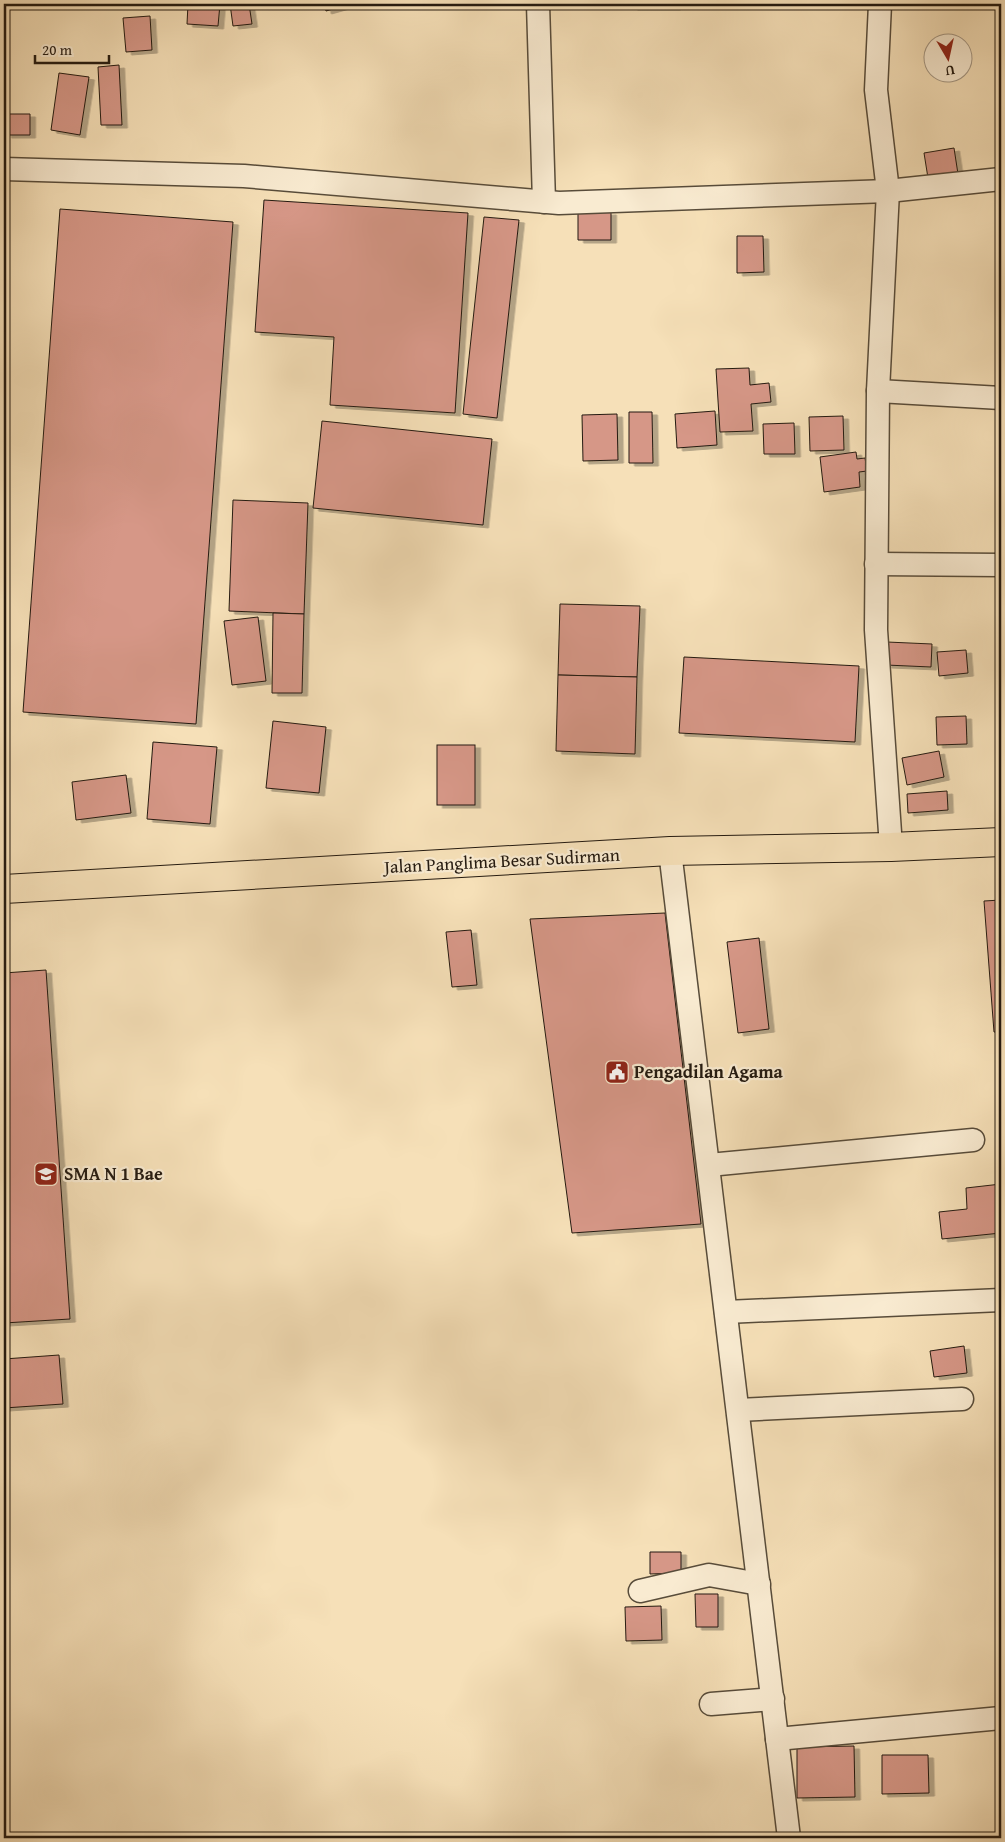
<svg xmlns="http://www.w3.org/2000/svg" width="1005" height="1842" font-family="'Gentium Book Plus',serif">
  <defs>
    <filter id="shadow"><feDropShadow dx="5.5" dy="3" stdDeviation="0" flood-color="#0004"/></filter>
  </defs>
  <rect width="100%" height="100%" fill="#f6e0b8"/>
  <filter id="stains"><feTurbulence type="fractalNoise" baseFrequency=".004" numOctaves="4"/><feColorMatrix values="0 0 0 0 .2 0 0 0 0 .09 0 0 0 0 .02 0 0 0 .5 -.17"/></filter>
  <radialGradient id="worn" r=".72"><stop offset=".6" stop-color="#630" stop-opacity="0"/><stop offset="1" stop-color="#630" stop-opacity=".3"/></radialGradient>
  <g fill="#d69787" stroke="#241a10" filter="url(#shadow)">
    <path d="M188,4H220L218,26L187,24Z"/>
    <path d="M230,4H249L252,24L233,26Z"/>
    <path d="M324,4H351L326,11Z"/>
    <path d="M633,4H675V7H632Z"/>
    <path d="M150,16L152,50L126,52L123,18Z"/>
    <path d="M119,65L122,125H101L98,67Z"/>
    <path d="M59,73L89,77L80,135L51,130Z"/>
    <path d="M5,114H30V135H6Z"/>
    <path d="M954,148L958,174L928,178L924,153Z"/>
    <path d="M264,200L468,213L455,413L330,405L334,337L255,332Z"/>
    <path d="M60,209L233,222L196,724L23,712Z"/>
    <path d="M611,212V240H578V213Z"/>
    <path d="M484,217L519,220L497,418L463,414Z"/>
    <path d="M737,236H763L764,272L737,273Z"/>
    <path d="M749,368L750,385L769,383L771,402L751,404L753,431L720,432L716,369Z"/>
    <path d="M715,411L717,445L677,448L675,414Z"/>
    <path d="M629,412H652L653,463H629Z"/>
    <path d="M617,414L618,460L583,461L582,415Z"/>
    <path d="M843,416L844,450L810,451L809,417Z"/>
    <path d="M322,421L492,439L483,525L313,508Z"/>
    <path d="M794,423L795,454H764L763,424Z"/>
    <path d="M856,452L857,459L865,458L867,471L859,472L860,487L824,492L820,457Z"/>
    <path d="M233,500L308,503L304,614L229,611Z"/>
    <path d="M560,604L640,606L637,677L558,675Z"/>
    <path d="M273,613L304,614L302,693H272Z"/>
    <path d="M258,617L266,681L232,685L224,621Z"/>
    <path d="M887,642L932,644L931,667L886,665Z"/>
    <path d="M966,650L968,673L939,676L937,652Z"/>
    <path d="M684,657L859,666L855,742L679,733Z"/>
    <path d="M558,675L637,677L635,754L556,751Z"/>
    <path d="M966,716L967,744L937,745L936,717Z"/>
    <path d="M273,721L326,727L319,793L266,788Z"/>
    <path d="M153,742L217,747L210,824L147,819Z"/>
    <rect x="437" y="745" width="38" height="60"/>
    <path d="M939,751L944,777L907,785L902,758Z"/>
    <path d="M126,775L131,813L76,820L72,782Z"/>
    <path d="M947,791L948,810L908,813L907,794Z"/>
    <path d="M1001,900V1032H994L984,901Z"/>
    <path d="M665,913L701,1224L572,1233L530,919Z"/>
    <path d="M471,930L477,985L452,987L446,932Z"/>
    <path d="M759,938L769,1029L738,1033L727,942Z"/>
    <path d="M46,970L70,1319L4,1323V973Z"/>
    <path d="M1001,1184V1233L942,1239L939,1212L967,1209L966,1188Z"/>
    <path d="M964,1346L967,1373L934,1377L930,1351Z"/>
    <path d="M59,1355L63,1404L4,1408V1359Z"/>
    <path d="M650,1552H681V1573L650,1574Z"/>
    <path d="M695,1594H718V1627H696Z"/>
    <path d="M661,1606L662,1640L626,1641L625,1607Z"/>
    <path d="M854,1746L855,1797L797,1798V1747Z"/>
    <path d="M882,1755H928L929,1793L882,1794Z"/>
  </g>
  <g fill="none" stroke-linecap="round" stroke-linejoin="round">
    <g stroke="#584c3a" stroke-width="25">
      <g id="minor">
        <path d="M538,4L544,202"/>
        <path d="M880,4L876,90L888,191L878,391L876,630L891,847"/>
        <path d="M4,169L244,176L559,203L888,191L1001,179"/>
        <path d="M878,391L1001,398"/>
        <path d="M876,564L1001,565"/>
        <path d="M670,851L789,1838"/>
        <path d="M709,1165L973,1140"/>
        <path d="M726,1312L1001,1300"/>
        <path d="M738,1410L962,1399"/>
        <path d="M640,1591L709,1575L759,1584"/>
        <path d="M711,1704L773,1699"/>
        <path d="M777,1739L1001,1718"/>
      </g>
    </g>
    <g stroke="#241a10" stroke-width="30">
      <path id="primary" d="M4,889L670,851L891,847L1001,842"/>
    </g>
    <use href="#minor" stroke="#f9ebd1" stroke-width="22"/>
    <use href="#primary" stroke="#f6e0b8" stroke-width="28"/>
  </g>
  <defs>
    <g id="civic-square" transform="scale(1.25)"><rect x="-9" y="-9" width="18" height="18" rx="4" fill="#8f2418" stroke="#f9ebd1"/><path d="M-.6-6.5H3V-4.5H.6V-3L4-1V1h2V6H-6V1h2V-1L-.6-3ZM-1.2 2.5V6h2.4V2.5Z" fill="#fff"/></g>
    <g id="school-square" transform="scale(1.25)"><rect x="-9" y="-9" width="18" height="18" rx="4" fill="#8f2418" stroke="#f9ebd1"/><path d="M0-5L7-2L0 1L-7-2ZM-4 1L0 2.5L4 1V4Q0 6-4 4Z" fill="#fff"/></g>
  </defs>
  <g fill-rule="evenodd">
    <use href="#civic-square" x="617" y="1072"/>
    <use href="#school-square" x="46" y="1174"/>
  </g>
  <g text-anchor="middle" stroke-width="4.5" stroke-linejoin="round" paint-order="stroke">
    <g font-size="18" fill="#241a10" stroke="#f9ebd1">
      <text transform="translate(502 861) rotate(-3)" y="6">Jalan Panglima Besar Sudirman</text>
    </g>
    <g font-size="18" font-weight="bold" fill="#241a10" stroke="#f9ebd1" text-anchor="start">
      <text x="634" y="1078">Pengadilan Agama</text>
      <text x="64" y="1180">SMA N 1 Bae</text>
    </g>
  </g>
  <rect width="1005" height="1842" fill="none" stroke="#f6e0b8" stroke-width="20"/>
  <rect x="5" y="5" width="995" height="1832" fill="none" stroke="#241a10" stroke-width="2.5"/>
  <rect x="10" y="10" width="985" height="1822" fill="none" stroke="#241a10"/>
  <g transform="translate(948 58) rotate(171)"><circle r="24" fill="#f9ebd1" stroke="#a49784"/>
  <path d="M0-4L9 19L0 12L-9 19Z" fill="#8f2418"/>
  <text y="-8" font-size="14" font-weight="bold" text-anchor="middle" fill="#241a10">U</text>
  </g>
  <path d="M35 55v8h74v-8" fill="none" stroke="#241a10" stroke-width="2.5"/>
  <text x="42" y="55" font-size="15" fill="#241a10" stroke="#f9ebd1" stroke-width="4" paint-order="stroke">20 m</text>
  <rect width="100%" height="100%" filter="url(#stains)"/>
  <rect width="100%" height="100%" fill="url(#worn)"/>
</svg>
